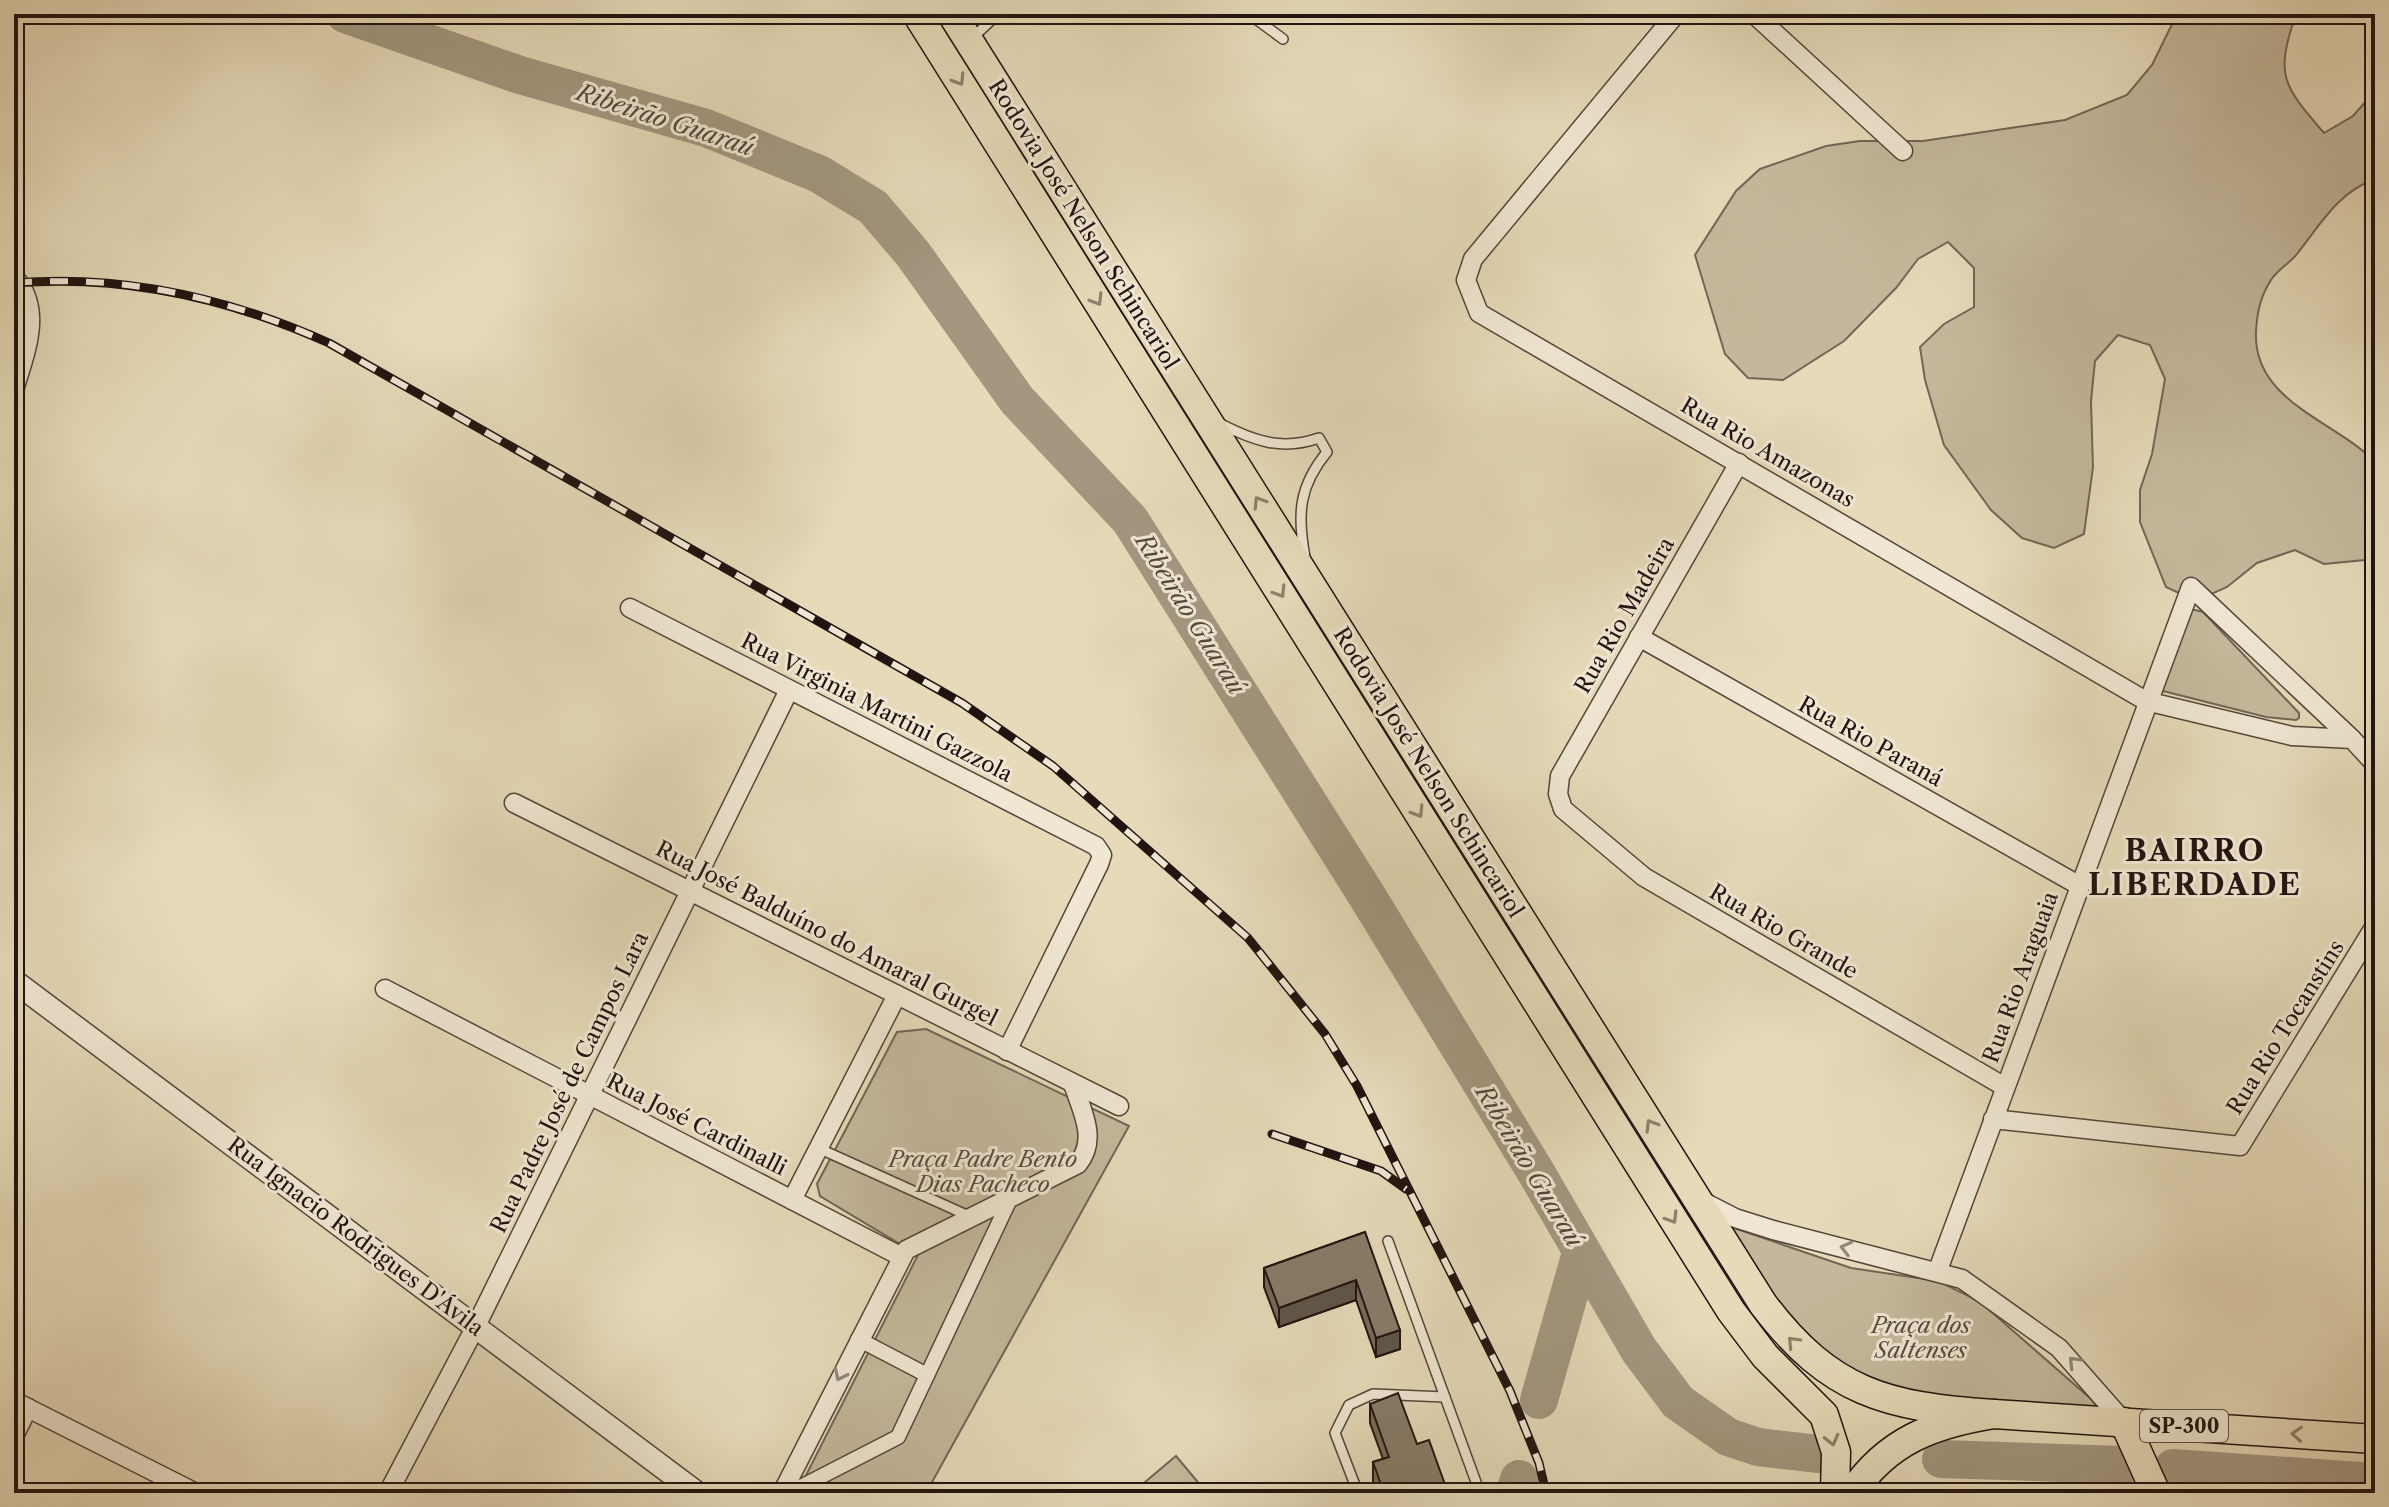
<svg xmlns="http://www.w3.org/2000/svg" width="2389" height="1507" font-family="'Libre Caslon Text',serif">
  <rect width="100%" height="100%" fill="#e6dab9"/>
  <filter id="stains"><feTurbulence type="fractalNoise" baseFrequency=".0025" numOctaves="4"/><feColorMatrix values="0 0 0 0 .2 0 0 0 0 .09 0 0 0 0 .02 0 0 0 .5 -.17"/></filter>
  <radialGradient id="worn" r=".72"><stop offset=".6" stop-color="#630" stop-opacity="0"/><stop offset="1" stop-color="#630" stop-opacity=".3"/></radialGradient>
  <g fill="#c4b89c" stroke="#726656" stroke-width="2">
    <path d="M2177,14H2296C2275,76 2282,84 2324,133L2353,116L2375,91V179C2338,192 2320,225 2297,254C2289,264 2277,270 2271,280C2260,297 2257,313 2256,332C2253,402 2336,421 2375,462V559L2324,564L2295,550L2257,563L2227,587L2196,601L2166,587L2140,522V490L2152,454L2165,379L2150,345L2118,335L2095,361L2091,401L2093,467L2084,534L2054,548L2022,538L1991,510L1944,445L1925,380L1920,347L1944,324L1974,307V268L1948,242L1918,259L1896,288L1844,341L1783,380L1748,378L1725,354L1695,255L1736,191L1760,169L1826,146L1860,141H1923L2065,120L2127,95L2152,65Z"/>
    <path d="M2191,609L2203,612L2299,713V718L2296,720L2266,717L2163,691L2160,688Z"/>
    <path d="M926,1029L1129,1126L926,1493H797L918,1255L820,1196L817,1184L897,1032Z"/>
    <path d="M1728,1226L1851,1268L1938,1281L1979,1301L2091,1399L2100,1411L1933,1398L1875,1384L1827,1356L1780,1308Z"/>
    <path d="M1176,1456L1207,1493H1132Z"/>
  </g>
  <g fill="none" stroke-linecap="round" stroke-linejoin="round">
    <g stroke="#a39780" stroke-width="38">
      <path d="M345,14L520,75L706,128L819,174L873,207L913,254L1017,400L1130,520L1367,896L1537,1174L1639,1350L1678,1402L1728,1437L1758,1447L1819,1454"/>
      <path d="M1539,1400L1581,1253"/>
      <path d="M1941,1459L2123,1465"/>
      <path d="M2173,1468L2375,1482"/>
      <path d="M1515,1493L1519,1479"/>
    </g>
    <g stroke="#52463a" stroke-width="12">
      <g id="service">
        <path d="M1249,14L1283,39"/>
        <path d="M971,39L998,14"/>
        <path d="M1221,424C1254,441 1282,451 1319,438L1327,452C1299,486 1297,514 1305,557"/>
        <path d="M818,1148L971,1217"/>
        <path d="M1388,1241L1480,1493"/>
        <path d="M1358,1493L1335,1433L1349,1405L1373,1394L1445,1397"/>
      </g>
    </g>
    <g stroke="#52463a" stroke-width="17">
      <g id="pedestrian">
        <path d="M858,1339L927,1375"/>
        <path d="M789,1493L898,1437L1011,1197"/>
      </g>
    </g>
    <g stroke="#52463a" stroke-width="21">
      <g id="minor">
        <path d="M1676,14L1473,259L1466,280L1479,313L2146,701L2292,736L2352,739L2375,764"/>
        <path d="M1754,14L1903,151"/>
        <path d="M14,277C44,310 25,353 14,390"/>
        <path d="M1739,463L1560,776L1558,794L1563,809L1644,877L2005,1087"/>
        <path d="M630,608L1096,846L1102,855L1099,864L1007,1051"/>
        <path d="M1639,637L2080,886"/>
        <path d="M514,803L1119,1106"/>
        <path d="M385,989L902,1257"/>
        <path d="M1993,1119L2240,1146L2375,926"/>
        <path d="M792,1200L897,995"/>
        <path d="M1700,1200L1735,1218L1773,1230L1962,1279L2059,1348L2124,1422"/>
        <path d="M1938,1270L2191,587L2352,739"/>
        <path d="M14,1401L196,1493"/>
        <path d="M14,1436L28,1408"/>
        <path d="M388,1493L476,1326L789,690"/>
        <path d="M782,1493L906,1250L1078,1164C1098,1139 1082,1111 1073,1084"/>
      </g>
    </g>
    <g stroke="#52463a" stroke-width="25">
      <path id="tertiary" d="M14,981L697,1493"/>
    </g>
    <g stroke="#201410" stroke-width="31">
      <g id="primary">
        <path d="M917,14L1731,1311L1765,1356L1824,1415L1836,1452L1835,1493"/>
        <path d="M952,14L1763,1304C1830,1393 1887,1407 1994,1414"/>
        <path d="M2124,1422L2156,1493"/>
        <path d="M1852,1493C1888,1440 1933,1424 1994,1414L2375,1439"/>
      </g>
    </g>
    <use href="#service" stroke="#efe7d2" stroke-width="9"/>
    <use href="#pedestrian" stroke="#efe7d2" stroke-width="14"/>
    <use href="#minor" stroke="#efe7d2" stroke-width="18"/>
    <use href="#tertiary" stroke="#efe7d2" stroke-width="22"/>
    <use href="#primary" stroke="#e6dab9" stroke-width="28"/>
    <g stroke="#201410" stroke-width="9">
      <g id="rail">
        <path d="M14,283C124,274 229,298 329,343L962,703L1053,766L1248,938L1325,1034L1357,1086L1510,1391L1539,1463L1546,1493"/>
        <path d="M1272,1134L1381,1171L1406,1189"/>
      </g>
    </g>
    <use href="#rail" stroke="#efe7d2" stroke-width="6" stroke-dasharray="18" stroke-linecap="butt"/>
  </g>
  <g fill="#746a59" stroke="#201410" stroke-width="2">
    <path d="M1365,1232L1400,1349L1376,1357L1356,1300L1279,1327L1264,1287V1268Z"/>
    <path d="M1370,1404L1417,1444L1448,1493H1377L1373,1482V1462L1383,1459L1370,1423Z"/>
  </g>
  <g fill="#5e5649" stroke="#201410" stroke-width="2">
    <path d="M1356,1280V1300L1279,1327V1308Z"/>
    <path d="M1400,1330V1349L1376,1357V1338Z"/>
  </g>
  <g fill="#877b68" stroke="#201410" stroke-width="2">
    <path d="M1365,1232L1400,1330L1376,1338L1356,1280L1279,1308L1264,1268Z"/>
    <path d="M1398,1393L1417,1444L1429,1440L1448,1493H1384L1373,1462L1389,1457L1370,1404Z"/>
  </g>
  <defs><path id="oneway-chevron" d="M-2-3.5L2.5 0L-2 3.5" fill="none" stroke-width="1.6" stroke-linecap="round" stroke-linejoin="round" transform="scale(2)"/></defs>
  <g stroke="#8d816d">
    <use href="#oneway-chevron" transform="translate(959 80) rotate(58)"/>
    <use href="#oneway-chevron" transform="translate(1097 300) rotate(58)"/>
    <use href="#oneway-chevron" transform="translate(1259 502) rotate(-122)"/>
    <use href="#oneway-chevron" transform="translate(1280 592) rotate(58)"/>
    <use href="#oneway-chevron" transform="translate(1418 812) rotate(58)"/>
    <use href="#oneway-chevron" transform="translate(1651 1125) rotate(-122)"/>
    <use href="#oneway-chevron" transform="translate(1672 1218) rotate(58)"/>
    <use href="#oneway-chevron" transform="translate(1793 1342) rotate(-134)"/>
    <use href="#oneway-chevron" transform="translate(2297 1434) rotate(-176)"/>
    <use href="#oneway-chevron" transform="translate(1832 1440) rotate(76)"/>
  </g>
  <g stroke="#92887b">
    <use href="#oneway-chevron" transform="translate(1846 1248) rotate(-166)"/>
    <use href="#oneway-chevron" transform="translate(2074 1362) rotate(-134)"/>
    <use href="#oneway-chevron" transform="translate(840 1375) rotate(116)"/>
  </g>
  <g text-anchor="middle" stroke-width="6" stroke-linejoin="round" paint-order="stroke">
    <rect fill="#efe7d2" stroke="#5e534a" stroke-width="2" x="2140" y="1410" width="88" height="32" rx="6"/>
    <g font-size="20" font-weight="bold" fill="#201410">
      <text x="2184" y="1433">SP-300</text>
    </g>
    <g font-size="22" fill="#201410" stroke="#efe7d2">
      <text transform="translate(1084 224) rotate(58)" y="8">Rodovia José Nelson Schincariol</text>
      <text transform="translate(1768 452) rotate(30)" y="8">Rua Rio Amazonas</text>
      <text transform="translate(1624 615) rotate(-60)" y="8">Rua Rio Madeira</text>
      <text transform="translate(877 707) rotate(27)" y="8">Rua Virginia Martini Gazzola</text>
      <text transform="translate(1871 741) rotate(29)" y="8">Rua Rio Paraná</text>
      <text transform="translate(1429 772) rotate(58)" y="8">Rodovia José Nelson Schincariol</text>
      <text transform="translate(1784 931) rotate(30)" y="8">Rua Rio Grande</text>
      <text transform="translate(827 933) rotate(27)" y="8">Rua José Balduíno do Amaral Gurgel</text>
      <text transform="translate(2020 977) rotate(-70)" y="8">Rua Rio Araguaia</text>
      <text transform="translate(2285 1027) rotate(-58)" y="8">Rua Rio Tocanstins</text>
      <text transform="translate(569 1082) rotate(-64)" y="8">Rua Padre José de Campos Lara</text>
      <text transform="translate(697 1124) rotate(27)" y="8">Rua José Cardinalli</text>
      <text transform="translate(356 1236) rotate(37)" y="8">Rua Ignacio Rodrigues D'Ávila</text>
    </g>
    <g font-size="22" font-style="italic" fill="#594d41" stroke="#efe7d2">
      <text x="983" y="1167">Praça Padre Bento<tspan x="983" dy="25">Dias Pacheco</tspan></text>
      <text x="1921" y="1333">Praça dos<tspan x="1921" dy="25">Saltenses</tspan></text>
    </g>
    <g font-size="24" font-style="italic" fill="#54483d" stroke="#efe7d2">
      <text transform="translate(665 120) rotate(18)" y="8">Ribeirão Guaraú</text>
      <text transform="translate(1190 614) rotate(58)" y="8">Ribeirão Guaraú</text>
      <text transform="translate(1529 1166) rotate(59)" y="8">Ribeirão Guaraú</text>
    </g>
    <g font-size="30" font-weight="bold" letter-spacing="2" fill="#201410" stroke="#efe7d2">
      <text x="2195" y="861">BAIRRO<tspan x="2195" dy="34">LIBERDADE</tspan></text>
    </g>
  </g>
  <rect width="2389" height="1507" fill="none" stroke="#e6dab9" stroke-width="48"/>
  <rect x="16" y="16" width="2357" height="1475" fill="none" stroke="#201410" stroke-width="4"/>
  <rect x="24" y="24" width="2341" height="1459" fill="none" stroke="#201410" stroke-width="2"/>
  <rect width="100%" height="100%" filter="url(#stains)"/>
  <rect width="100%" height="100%" fill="url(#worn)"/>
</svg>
